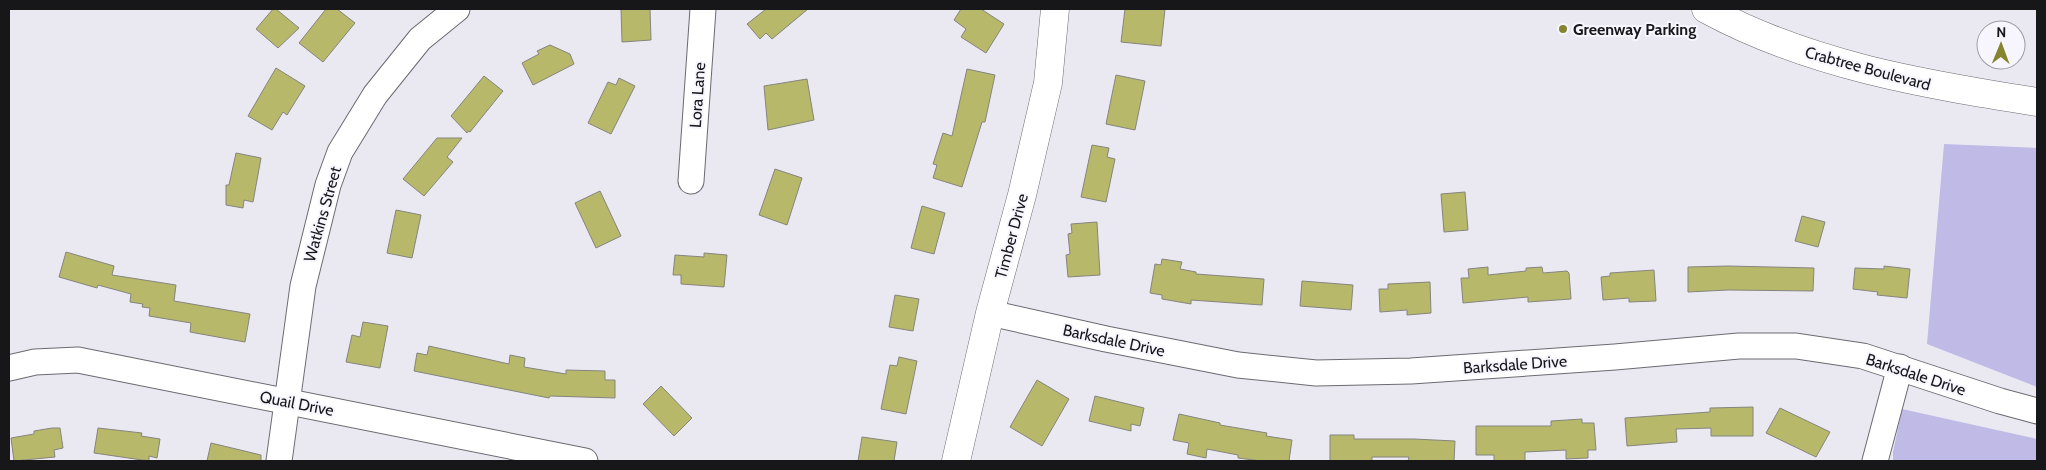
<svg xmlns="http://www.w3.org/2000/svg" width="2046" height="470" font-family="Cabin,sans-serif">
  <rect width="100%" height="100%" fill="#eae9f2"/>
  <g fill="#bfbae6">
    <path d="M1944,144L2037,148V387L1927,344Z"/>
    <path d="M1902,409L2037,439V461H1893V452Z"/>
  </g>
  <g fill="#b7b86a" stroke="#85857e">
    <path d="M273,9H276L299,28L278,48L256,29Z"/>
    <path d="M326,9H337L355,23L323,62L299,43Z"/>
    <path d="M621,9H650L651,40L622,42Z"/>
    <path d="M766,9H808L772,39L766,33L760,39L747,24Z"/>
    <path d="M961,9H981L1004,24L986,53L961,37L966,29L954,20Z"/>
    <path d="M1125,9H1165L1161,46L1121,42Z"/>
    <path d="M550,45L570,54L574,64L533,85L522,63L539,54L537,51Z"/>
    <path d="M276,68L305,86L287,115L283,112L272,130L248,116Z"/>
    <path d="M967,69L995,75L985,122H982L962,187L933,178L937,165L933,164L943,133L952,136Z"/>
    <path d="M1116,75L1145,81L1135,130L1106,124Z"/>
    <path d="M484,76L503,91L470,132L468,131L467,133L451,116Z"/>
    <path d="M619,78L635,86L611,134L588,123L608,82L616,85Z"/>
    <path d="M807,79L814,120L768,130L764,86Z"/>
    <path d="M437,138H462L447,157L453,162L424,196L403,179Z"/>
    <path d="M1092,145L1109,148L1107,157L1115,159L1106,202L1081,197Z"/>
    <path d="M236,153L261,158L253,202L244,200L243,208L226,205V185H229Z"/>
    <path d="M775,169L802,178L787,225L759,215Z"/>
    <path d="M600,191L621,236L596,248L575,203Z"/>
    <path d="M1465,192L1468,230L1444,232L1441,194Z"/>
    <path d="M922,206L945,213L934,254L911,248Z"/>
    <path d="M396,210L421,215L412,258L387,253Z"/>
    <path d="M1802,216L1825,222L1818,247L1795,241Z"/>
    <path d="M1097,222L1100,275L1068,277L1066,255L1070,254L1068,234L1072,233L1071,224Z"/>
    <path d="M66,252L114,266L112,275L176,285L174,301L250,314L245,342L190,332L191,323L149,316L150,308L142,307L143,304L130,302L131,294L98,285L97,288L59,277Z"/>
    <path d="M704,253L727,255L724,287L681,284V275H673L675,255L704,257Z"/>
    <path d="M1162,259L1182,262L1180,269L1196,272V274L1264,279L1262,305L1191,300V304L1162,299V295L1150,293L1155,264L1161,265Z"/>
    <path d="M1728,266L1814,268L1813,291L1728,290L1688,292V267Z"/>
    <path d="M1884,266L1910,269L1907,298L1877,295L1878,292L1853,289L1855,268L1884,269Z"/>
    <path d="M1488,267V275L1526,271V268L1542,267L1543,273L1567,271L1569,273L1571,299L1528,302V297L1463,303L1461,278H1469L1468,269Z"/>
    <path d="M1654,270L1656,301L1629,302V298L1603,300L1601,277L1610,276V273Z"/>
    <path d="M1302,281L1353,285L1351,310L1300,306Z"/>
    <path d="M1430,282L1431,313L1407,315V310L1380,312L1379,289H1388V284Z"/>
    <path d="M895,295L919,299L913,331L889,327Z"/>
    <path d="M363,322L388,326L380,368L346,362L352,335L360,337Z"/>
    <path d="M429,346L509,364L510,355L525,358L524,367L566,374V370L605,371V380H615V398L550,396L549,398L414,371L417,353L427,355Z"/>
    <path d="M899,357L917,361L906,414L881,409L890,365L897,366Z"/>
    <path d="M1037,380L1069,399L1042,446L1010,427Z"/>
    <path d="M661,386L692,418L674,436L643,404Z"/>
    <path d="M1095,396L1144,408L1140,426L1131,424V431L1089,421Z"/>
    <path d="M1753,407V436H1711V428L1676,429L1677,442L1627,446L1625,418L1710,412V408Z"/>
    <path d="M1780,408L1830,432L1816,457L1766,433Z"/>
    <path d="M1179,414L1220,423V425L1267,433L1266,436L1292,440L1289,461H1261L1238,458V455L1207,449L1206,458L1187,454L1189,443L1173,440Z"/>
    <path d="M1582,419V423H1594L1596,450H1588V458L1566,459V450L1525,452V461H1494V455H1476V426H1551V421Z"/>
    <path d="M52,428H60L63,448L54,450L55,457L14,461L11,438L34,434V431Z"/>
    <path d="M98,428L142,433L141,436L160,439L157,458L149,456V461L94,453Z"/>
    <path d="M1330,435H1354V439H1414L1455,441L1454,461H1408L1409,457H1372V461H1330Z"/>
    <path d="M862,437L897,442L894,461H858Z"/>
    <path d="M211,443L261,455V461H207Z"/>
  </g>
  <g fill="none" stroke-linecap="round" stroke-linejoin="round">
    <g stroke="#6b6a71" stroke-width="27">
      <g id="street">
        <path d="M691,181L703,9"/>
        <path d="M990,313L1106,339L1238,365L1316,373L1411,371L1615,357L1739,346H1796L1863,356L2000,401L2037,411"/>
        <path d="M9,368L35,362L78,360L585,461"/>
        <path d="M279,461L303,286L328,185L340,152L375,95L420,39L457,9"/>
        <path d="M1875,461L1900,367"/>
      </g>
    </g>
    <g stroke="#6b6a71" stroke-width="29">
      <g id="secondary">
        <path d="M1706,9C1809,65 1923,84 2037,102"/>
        <path d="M956,461L990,313L1022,195L1048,83L1055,9"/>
      </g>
    </g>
    <use href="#street" stroke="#fff" stroke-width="25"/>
    <use href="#secondary" stroke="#fff" stroke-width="28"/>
  </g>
  <circle fill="#85852f" stroke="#f7f6ff" stroke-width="2" cx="1563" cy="29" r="5"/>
  <g text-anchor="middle" stroke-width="4" stroke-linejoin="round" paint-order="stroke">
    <g font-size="16" font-weight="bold" fill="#17171a" stroke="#f7f6ff" text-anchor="start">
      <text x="1573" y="35">Greenway Parking</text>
    </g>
    <g font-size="16" fill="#17171a" stroke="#f7f6ff">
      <text transform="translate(1868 68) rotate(15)" y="6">Crabtree Boulevard</text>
      <text transform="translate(697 95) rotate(-86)" y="6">Lora Lane</text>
      <text transform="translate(322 214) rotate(-74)" y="6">Watkins Street</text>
      <text transform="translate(1011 236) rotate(-75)" y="6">Timber Drive</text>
      <text transform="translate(1114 340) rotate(12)" y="6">Barksdale Drive</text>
      <text transform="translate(1515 364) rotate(-4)" y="6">Barksdale Drive</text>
      <text transform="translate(1916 374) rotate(18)" y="6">Barksdale Drive</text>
      <text transform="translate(297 403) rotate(11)" y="6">Quail Drive</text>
    </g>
  </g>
  <rect width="2046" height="470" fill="none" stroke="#17171a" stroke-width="20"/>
  <g transform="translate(2001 45) rotate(1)"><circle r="24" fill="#f7f6ff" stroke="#9d9da3"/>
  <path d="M0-4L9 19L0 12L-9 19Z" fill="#85852f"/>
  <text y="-8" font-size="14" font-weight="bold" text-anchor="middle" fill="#17171a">N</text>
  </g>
</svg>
